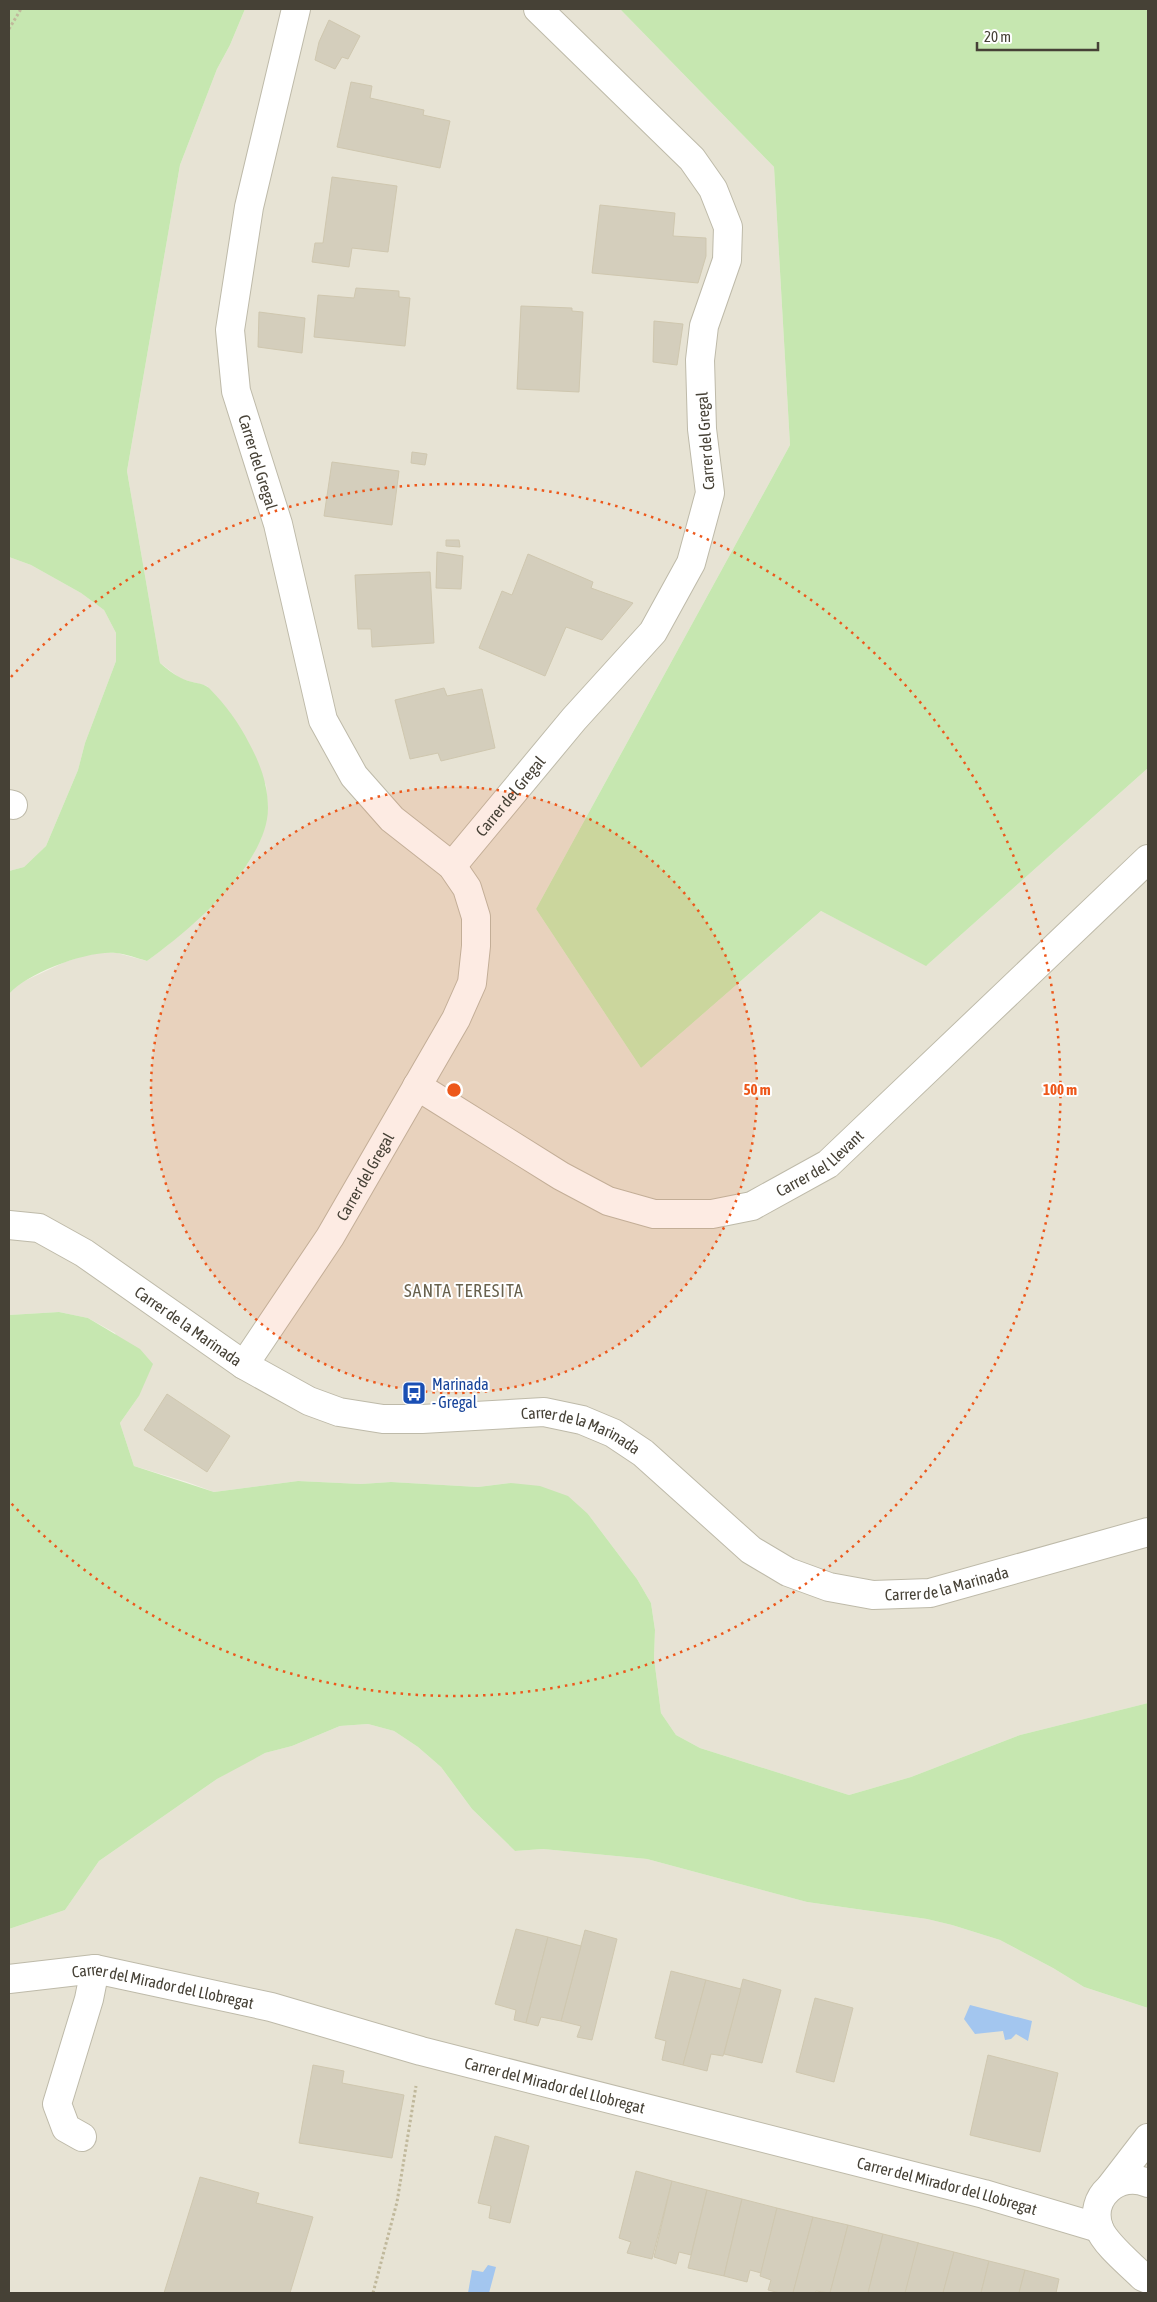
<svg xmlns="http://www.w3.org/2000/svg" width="1157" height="2302" font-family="'Asap Condensed',sans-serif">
  <rect width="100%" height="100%" fill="#f3f1e6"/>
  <g fill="#e7e3d4">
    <path d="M245,9H620L774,167L790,445L536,909L641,1068L821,911L927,965L1148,768V1703L1020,1735L911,1777L849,1795L700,1748L676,1735L661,1713L654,1658L655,1630L651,1603L637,1579L588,1514L511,1483L478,1487L391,1482L361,1484L298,1481L214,1492L187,1482L134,1466L120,1423L139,1396L115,1333L88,1318L59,1312L9,1315V994L16,985L65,962L92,953H117L147,961L168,945L211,906L248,863L261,839L268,809L266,785L207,686L181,679L160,663L127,471L180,165L217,69L230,45Z"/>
    <path d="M9,557L31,565L81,593L104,610L116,633V661L85,743L78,770L46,846L24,867L9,871Z"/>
    <path d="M368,1724L394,1731L418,1747L441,1767L472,1809L515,1851L543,1849L647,1859L807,1902L927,1919L952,1925L1000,1940L1053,1968L1084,1987L1148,2008V2293H9V1929L65,1910L99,1861L217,1779L241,1765L265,1753L292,1746L340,1726Z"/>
  </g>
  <g fill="#c6e7b0">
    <path d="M9,9H245L230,45L217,69L180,165L127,471L160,663C166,668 173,674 181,678C189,683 202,682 209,688C225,704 239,723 249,743C260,763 268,785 268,808C268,864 189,931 147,961C137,958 126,954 116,953C88,950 27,973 9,994V871L24,867L46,846L78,770L85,743L116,661V633L104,610L81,593L31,565L9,557Z"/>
    <path d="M620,9H1148V768L926,966L821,911L641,1068L536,909L790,445L774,167Z"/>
    <path d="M59,1312L88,1318L140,1349L153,1364L139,1396L120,1423L134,1466L214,1492L298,1481L361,1484L391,1482L478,1487L511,1483L540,1486L568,1496L588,1514L637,1579L651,1603L655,1630L654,1658L661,1713L676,1735L700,1748L849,1795L911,1777L1020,1735L1148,1703V2008L1084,1987L1053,1968L1000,1940L952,1925L927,1919L807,1902L647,1859L543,1849L515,1851L472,1809L441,1767L418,1747L394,1731L368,1724L340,1726L292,1746L265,1753L217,1779L99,1861L65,1910L9,1929V1315Z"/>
  </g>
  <g fill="#a3c6ef">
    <path d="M970,2005L1032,2021L1028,2041L1016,2034L1011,2039L1005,2040L1003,2031L975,2034L964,2019Z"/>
    <path d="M488,2265L496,2267L489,2293H468L472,2270L483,2272Z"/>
  </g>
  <g fill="#d4cebc" stroke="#cfc7af">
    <path d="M329,20L360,36L348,59L342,57L335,69L315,60L319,42Z"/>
    <path d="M351,82L372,86L370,98L424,110L423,115L450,121L440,168L337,147Z"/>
    <path d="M332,177L397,186L388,252L352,248L349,267L312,262L315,243H323Z"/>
    <path d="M600,205L675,213L673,236L706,238V256L698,283L592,273Z"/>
    <path d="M356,288L399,291V297L410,298L405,346L314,337L318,295L354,298Z"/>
    <path d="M521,306L572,308V311L583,312L579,392L517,389Z"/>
    <path d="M259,312L305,318L302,353L258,347Z"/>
    <path d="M654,321L683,324L677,365L653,362Z"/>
    <path d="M412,452L427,454L425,465L411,463Z"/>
    <path d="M332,462L399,471L392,525L324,516Z"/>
    <path d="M446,540H459L460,547L446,546Z"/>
    <path d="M437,552L463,556L461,589L436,588Z"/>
    <path d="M528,554L593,582L591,588L633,603L602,640L566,627L545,676L479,648L502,591L512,595Z"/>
    <path d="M430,572L434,643L372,647L371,629H358L355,575Z"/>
    <path d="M444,688L447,696L482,689L495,748L441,761L438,753L410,759L395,700Z"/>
    <path d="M167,1394L230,1436L207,1472L144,1430Z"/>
    <path d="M516,1929L548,1937L526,2023L514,2020L516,2010L495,2004Z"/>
    <path d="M585,1930L617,1939L592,2040L577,2037L581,2026L561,2021Z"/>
    <path d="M548,1937L581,1946L561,2021L541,2017L538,2026L526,2023Z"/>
    <path d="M671,1971L706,1980L683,2065L662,2060L666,2041L655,2038Z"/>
    <path d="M743,1979L781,1990L762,2063L724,2054Z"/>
    <path d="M706,1980L741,1989L723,2056L711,2054L707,2071L683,2065Z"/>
    <path d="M815,1998L853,2008L834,2082L796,2072Z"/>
    <path d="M988,2055L1058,2073L1040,2152L970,2135Z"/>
    <path d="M313,2065L344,2071L342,2083L404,2095L392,2158L299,2143Z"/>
    <path d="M495,2136L529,2146L510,2223L489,2218L491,2206L478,2203Z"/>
    <path d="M636,2171L672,2181L652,2259L627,2253L631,2242L619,2238Z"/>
    <path d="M200,2177L259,2193L256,2203L313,2217L290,2293H164Z"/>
    <path d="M672,2181L707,2190L691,2255L679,2252L676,2264L654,2257Z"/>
    <path d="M707,2190L742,2199L724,2276L688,2268Z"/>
    <path d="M742,2199L777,2208L761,2273L750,2270L747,2282L724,2276Z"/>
    <path d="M777,2208L813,2217L793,2293H780L768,2290L771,2280L760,2276Z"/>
    <path d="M813,2217L848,2225L830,2293L816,2291L815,2293H793Z"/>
    <path d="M848,2225L883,2234L868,2293H830Z"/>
    <path d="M883,2234L919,2243L906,2293H868Z"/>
    <path d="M918,2243L954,2252L943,2293H905Z"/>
    <path d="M954,2252L989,2261L981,2293H943Z"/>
    <path d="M989,2261L1025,2270L1019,2293H981Z"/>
    <path d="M1025,2270L1059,2279L1056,2293H1019Z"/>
  </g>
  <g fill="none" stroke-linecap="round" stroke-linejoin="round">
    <g stroke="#bebaa9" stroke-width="30">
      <g id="minor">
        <path d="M9,804L13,805"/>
        <path id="s1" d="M452,866L574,719L653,632L691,563L710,493L702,429L700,360L704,326L727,260L728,227L713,189L692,159L538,9"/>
        <path id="s2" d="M417,1086L561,1176L608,1201L654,1214H712L752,1206L828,1164L1148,859"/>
        <path id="s3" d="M9,1225L39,1228L84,1253L244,1365L309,1401L339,1412L383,1419H422L544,1412L582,1420L613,1433L643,1453L751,1550L788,1572L829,1587L873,1595L930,1593L1148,1532"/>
        <path id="s4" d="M244,1365L330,1237L456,1019L472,983L476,946V917L467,888L452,866L392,819L354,776L323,720L278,524L236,391L230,330L249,207L296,9"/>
        <path id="s5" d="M9,1979L95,1969L271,2007L421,2051L984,2194L1099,2228"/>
        <path d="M82,2137L66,2128L57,2104L89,1999L95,1969"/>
        <path d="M1148,2183C1119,2170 1088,2197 1099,2228C1105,2244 1130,2264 1143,2277L1148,2279"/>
        <path d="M1111,2186L1148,2138"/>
      </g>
    </g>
    <g stroke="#c0b89b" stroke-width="3" stroke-dasharray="2.5 2.5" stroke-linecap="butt">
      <path d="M9,29L21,9"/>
      <path d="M373,2293L397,2202L416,2086"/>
    </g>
    <use href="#minor" stroke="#fff" stroke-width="28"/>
  </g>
  <circle cx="454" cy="1090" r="303" fill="#ed581b" fill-opacity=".12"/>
  <g fill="none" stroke="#ed581b" stroke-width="2.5" stroke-dasharray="2.5 5">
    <circle cx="454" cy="1090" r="303"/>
    <path d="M11 677A606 606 0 1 1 11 1503"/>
  </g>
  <defs>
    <g id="bus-square" transform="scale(1.25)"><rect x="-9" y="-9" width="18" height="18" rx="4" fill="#1a4fb4" stroke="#fff"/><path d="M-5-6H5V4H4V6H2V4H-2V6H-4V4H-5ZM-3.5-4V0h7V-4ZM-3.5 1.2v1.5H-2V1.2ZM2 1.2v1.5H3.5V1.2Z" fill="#fff"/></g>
  </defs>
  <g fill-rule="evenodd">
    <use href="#bus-square" x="414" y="1393"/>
  </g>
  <g text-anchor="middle" stroke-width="4" stroke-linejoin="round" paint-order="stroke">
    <g font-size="16" fill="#464136" stroke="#fff">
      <text transform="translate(705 441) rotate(-94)" y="6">Carrer del Gregal</text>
      <text transform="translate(258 462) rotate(73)" y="6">Carrer del Gregal</text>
      <text dy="6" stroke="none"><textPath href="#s1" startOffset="91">Carrer del Gregal</textPath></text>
      <text dy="6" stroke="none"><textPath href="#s2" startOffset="450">Carrer del Llevant</textPath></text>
      <text dy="6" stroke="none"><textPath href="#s4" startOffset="224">Carrer del Gregal</textPath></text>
      <text dy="6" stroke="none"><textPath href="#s3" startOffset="209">Carrer de la Marinada</textPath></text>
      <text dy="6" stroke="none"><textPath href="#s3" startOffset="629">Carrer de la Marinada</textPath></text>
      <text dy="6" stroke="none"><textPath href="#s3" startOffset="1049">Carrer de la Marinada</textPath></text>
      <text dy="6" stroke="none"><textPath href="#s5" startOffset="156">Carrer del Mirador del Llobregat</textPath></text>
      <text dy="6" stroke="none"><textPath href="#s5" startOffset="561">Carrer del Mirador del Llobregat</textPath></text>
      <text dy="6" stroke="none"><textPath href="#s5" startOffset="966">Carrer del Mirador del Llobregat</textPath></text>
    </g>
    <g font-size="16" fill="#164399" stroke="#fff" text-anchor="start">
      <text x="432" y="1390">Marinada<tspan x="432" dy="18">- Gregal</tspan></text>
    </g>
    <g font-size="18" letter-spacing="1" fill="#68614d" stroke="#fff">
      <text x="464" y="1297">SANTA TERESITA</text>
    </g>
  </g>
  <circle cx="454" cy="1090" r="8" fill="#ed581b" stroke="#fff" stroke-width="2.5"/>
  <g font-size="15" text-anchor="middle" font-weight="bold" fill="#ed581b" stroke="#fff" stroke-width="4" stroke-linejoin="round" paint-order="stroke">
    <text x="757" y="1095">50 m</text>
    <text x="1060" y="1095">100 m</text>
  </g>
  <rect width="1157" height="2302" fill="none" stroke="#464136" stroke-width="20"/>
  <path d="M977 42v8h121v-8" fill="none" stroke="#464136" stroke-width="2.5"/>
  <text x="984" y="42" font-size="15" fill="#464136" stroke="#ffffff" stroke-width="4" paint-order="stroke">20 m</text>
</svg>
